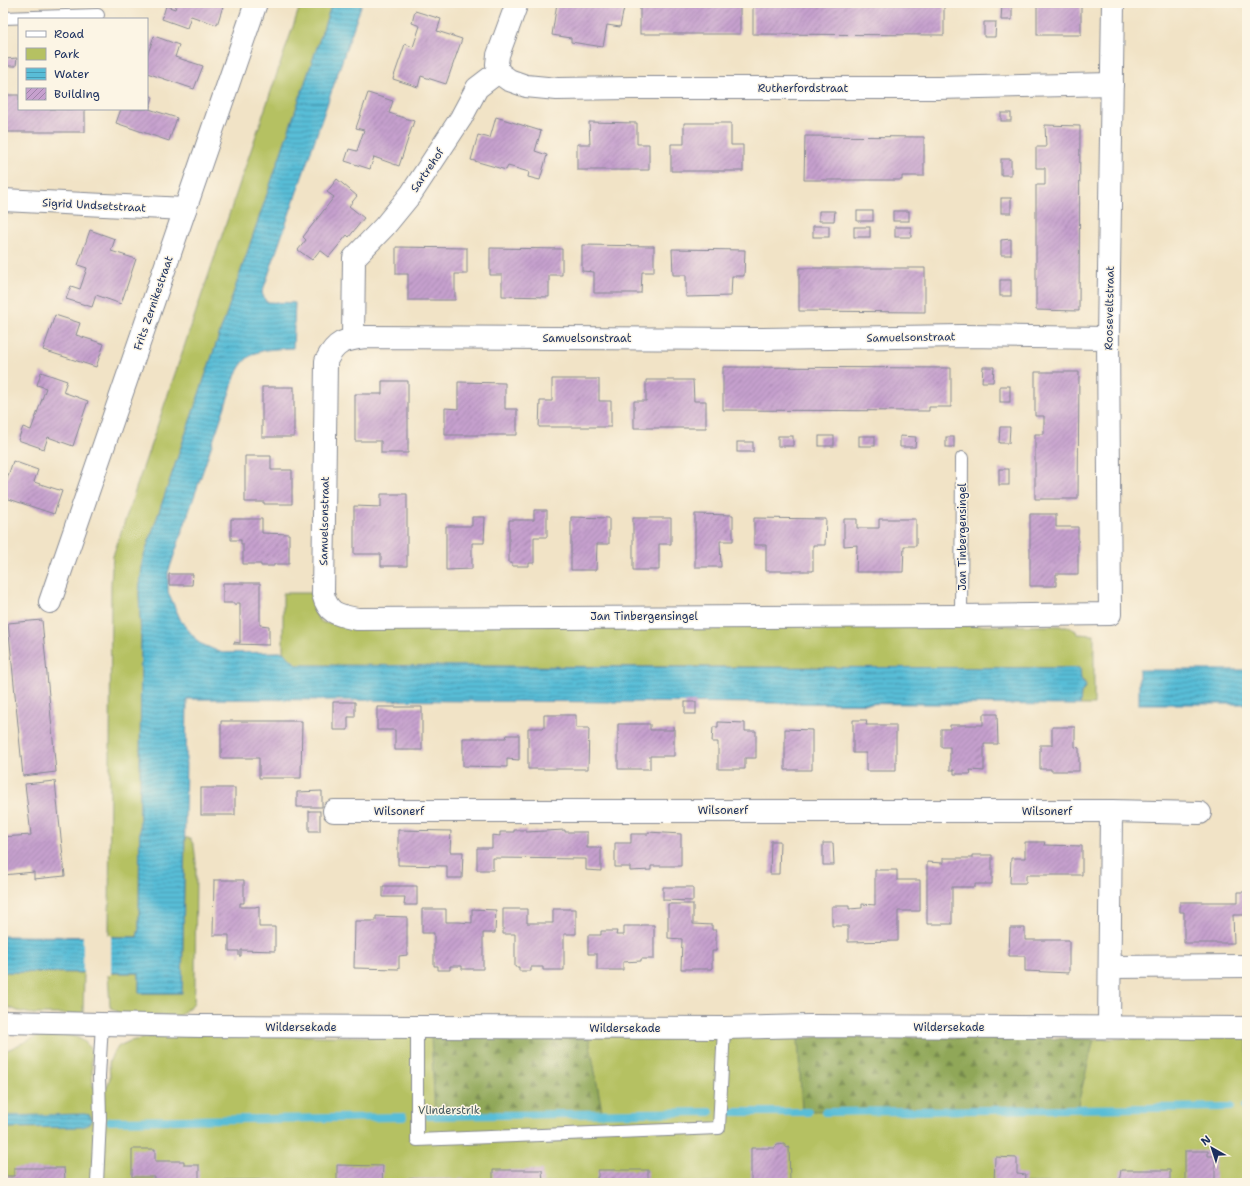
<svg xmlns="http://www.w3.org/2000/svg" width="1250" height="1186" font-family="'Shantell Sans',sans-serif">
  <defs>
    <pattern id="forest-firs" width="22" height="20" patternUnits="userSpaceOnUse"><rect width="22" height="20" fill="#90a758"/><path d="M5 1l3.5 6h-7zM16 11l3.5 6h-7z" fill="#75884c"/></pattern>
    <pattern id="water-rules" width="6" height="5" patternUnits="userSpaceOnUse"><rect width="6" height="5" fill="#59bdd7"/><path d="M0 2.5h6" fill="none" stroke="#499ab2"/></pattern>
    <pattern id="building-hatch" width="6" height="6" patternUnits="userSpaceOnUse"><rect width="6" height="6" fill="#c6a0ce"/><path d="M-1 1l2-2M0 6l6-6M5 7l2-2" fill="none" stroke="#a083aa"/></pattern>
  </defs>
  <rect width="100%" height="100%" fill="#fcf5e5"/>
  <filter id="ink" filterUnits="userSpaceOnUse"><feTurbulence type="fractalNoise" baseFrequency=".025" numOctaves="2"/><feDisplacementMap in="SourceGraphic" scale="8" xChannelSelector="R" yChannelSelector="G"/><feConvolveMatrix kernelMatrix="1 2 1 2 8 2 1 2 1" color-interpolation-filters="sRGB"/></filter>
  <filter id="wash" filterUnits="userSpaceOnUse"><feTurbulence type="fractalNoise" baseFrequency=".012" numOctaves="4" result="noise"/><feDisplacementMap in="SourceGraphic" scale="16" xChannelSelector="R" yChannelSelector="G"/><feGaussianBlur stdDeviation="0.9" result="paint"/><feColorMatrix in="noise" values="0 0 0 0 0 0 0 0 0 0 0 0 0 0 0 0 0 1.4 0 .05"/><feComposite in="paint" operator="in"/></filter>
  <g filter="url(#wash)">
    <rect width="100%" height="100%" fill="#f1e3c6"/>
    <g fill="#b5c162" stroke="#687860">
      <path d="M301,3H332L143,559L139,593L141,639L139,929L137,937H109L111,583L113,556Z"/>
      <path d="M283,593H316C316,604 312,618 324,623L1067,626L1076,631L1077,634L1094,635V705H1080L1081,693L1084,690L1085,682L1080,679V668L653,667L297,665L283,652Z"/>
      <path d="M185,838H190L194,846L196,862L195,984L194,1003L179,1016L122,1015L110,1007L108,973H139V993H182Z"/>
      <path d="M3,972L84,973L83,1014H32L18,1011L3,1005Z"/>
      <path d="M44,1033C61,1034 85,1033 91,1052L93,1087H107L110,1078L109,1063L113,1053L119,1046L130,1041L145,1038L174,1034L393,1037L397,1038L399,1036H751L786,1038L1093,1040L1094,1039L1247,1036V1183H3V1052Z"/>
    </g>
    <g fill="url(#forest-firs)" stroke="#566b5b">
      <path d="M431,1036L589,1039L602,1111L435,1116Z"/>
      <path d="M823,1036L1094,1039L1077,1108L802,1111L798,1039Z"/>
    </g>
    <g fill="url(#water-rules)" stroke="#3a769a">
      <path d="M332,3H362L262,293L266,302L295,303L293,348C267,350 249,347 236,374L168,573V592L181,621L199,643L222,653L283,652L297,665L653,667L1080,668L1081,679L1086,686L1081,693L1080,705L187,699L182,993H139V973L3,972V936L137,937L139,929L141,639L139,593L143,559Z"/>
      <rect x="1139" y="670" width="108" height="34"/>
      <path d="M84,1114L90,1115L92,1119L89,1124L82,1127L3,1128V1116Z"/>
    </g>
    <rect fill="#f1e3c6" x="83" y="935" width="28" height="40"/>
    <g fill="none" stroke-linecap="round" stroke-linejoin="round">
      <g stroke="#59bdd7" stroke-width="8">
        <path d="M1245,1107H1247"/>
        <path d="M729,1112H808"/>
        <path d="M825,1112L1231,1107"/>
        <path d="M429,1116L710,1112"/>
        <path d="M110,1121L403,1117"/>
      </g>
    </g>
    <g id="blocks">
      <g fill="url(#building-hatch)">
        <path d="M177,3H224L217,25L191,16L187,28L162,19L166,6L175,9Z"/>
        <path d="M557,3H582L592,5L593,3H625L620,27L607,25L603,47L571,42V38L552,35Z"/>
        <rect x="640" y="3" width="100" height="31"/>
        <path d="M753,3H944V35L753,34Z"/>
        <rect x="1037" y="3" width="44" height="32"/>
        <path d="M1002,4H1012V20H1001Z"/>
        <path d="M415,11L441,19L437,31L462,39L446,84L421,76L418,87L393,79L405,44L413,47L420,26L412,23Z"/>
        <path d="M984,22H996L995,37H984Z"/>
        <path d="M154,36L179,45L175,57L203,66L194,89L147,73V56Z"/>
        <path d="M17,58L16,66H6L5,59Z"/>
        <path d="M368,93L393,101L389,113L414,121L399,166L374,157L370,169L345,161L349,149L357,151L364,130L356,128Z"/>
        <path d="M3,95H19V109H85V132H3Z"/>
        <path d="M147,95L153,97L149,109L177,118L169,141L116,123L121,109H147Z"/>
        <rect x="1001" y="113" width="10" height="8"/>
        <path d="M496,117L541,131L535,151L547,155L540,180L528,177L529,172L508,166L506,170L471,160L478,135L490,138Z"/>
        <path d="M589,122L637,123V144H649V170H577V144H590Z"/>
        <path d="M684,123H731V145H743V171H671V144H684Z"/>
        <path d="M1045,125L1080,126L1079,311L1036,310V185H1045V168H1036V147H1046Z"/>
        <path d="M805,136L924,137V176H902V180H804Z"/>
        <rect x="1001" y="159" width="10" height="16"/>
        <path d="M337,179L357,196L349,206L364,218L349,237L347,235L329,257L320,250L312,260L298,250L306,240L303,237L334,197L327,192Z"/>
        <rect x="1001" y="198" width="10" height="15"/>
        <path d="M819,211H835L834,221H819Z"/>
        <rect x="857" y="211" width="16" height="10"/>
        <rect x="893" y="211" width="16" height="10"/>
        <rect x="813" y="226" width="16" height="11"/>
        <rect x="854" y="227" width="16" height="10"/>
        <rect x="895" y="227" width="16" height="10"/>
        <path d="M90,230L115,239L111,251L136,259L121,304L96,295L92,307L66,299L71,286L80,289L87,268L78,265Z"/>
        <path d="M1011,239V255H1001V240Z"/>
        <path d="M582,245L654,246V272H642L641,293H594V272L582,271Z"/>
        <path d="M396,247L467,248V274H455V300H408V274H396Z"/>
        <path d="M490,248L562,249V275H549V297L502,296V275H490Z"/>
        <path d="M672,249L745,250L744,276H732L731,296L686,297V275H673Z"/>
        <path d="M799,268H925V312L799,311Z"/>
        <rect x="1000" y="280" width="11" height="16"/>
        <path d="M55,315L80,323L76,335L104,344L96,367L43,350Z"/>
        <path d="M723,367L951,368V407H929V411L723,410Z"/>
        <path d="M983,367H994L993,382H982Z"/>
        <path d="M41,372L67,381L63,392L88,401L73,446L48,437L44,449L18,440L23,427L31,430L46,388L37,385Z"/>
        <path d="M1035,372H1079L1078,499H1035V434H1044V416H1035Z"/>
        <path d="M552,379H599V401H611V427H539L540,401H552Z"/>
        <path d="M646,380H693L694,401H706V428H634V401H646Z"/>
        <path d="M382,381H408V453H381V441H355V394H382Z"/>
        <path d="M458,382L505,383V409H517V435H445V408L458,409Z"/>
        <rect x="1000" y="386" width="10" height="16"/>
        <rect x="262" y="387" width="32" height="50"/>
        <path d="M1000,427H1010L1009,443H999Z"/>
        <rect x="778" y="436" width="15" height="10"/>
        <rect x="819" y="436" width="15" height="10"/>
        <rect x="859" y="436" width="16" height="10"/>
        <path d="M900,436L916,437L915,447H900Z"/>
        <rect x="946" y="437" width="8" height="10"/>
        <rect x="737" y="442" width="16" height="10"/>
        <path d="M245,456H271V470H292V504H264V502H245Z"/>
        <path d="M13,461L38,470L34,482L62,491L54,514L3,497V491Z"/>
        <rect x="999" y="469" width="10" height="16"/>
        <path d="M381,494H407V566H381V554H354V506L381,507Z"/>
        <path d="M534,510H547V537H534V563H529V566H512V563H509V520H534Z"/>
        <path d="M695,514L733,515V541H720L721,567H695Z"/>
        <path d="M1030,514H1056V527H1078V574H1056V586H1030Z"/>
        <path d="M472,517H485L484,543H472V569L446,570V526H472Z"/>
        <path d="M571,517L609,518V544H597L596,570H571Z"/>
        <path d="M633,518H671V544H659V570H633Z"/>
        <path d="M754,518L826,519L825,545H813V571H766V545H754Z"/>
        <path d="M231,519H262V533L289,534V564H274V566H261V564H243V544H241V540H231Z"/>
        <path d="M844,519H857V528H879V519H916V546H904L903,572H856L857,545L844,546Z"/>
        <path d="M169,574H193L192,585H169Z"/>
        <path d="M223,583H260V625L269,626V645L234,644V642L240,643V603H236V605H234V603H223Z"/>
        <path d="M42,620L56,772L23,776L8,623Z"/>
        <path d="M333,702H355V717H348V730H333Z"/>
        <rect x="685" y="702" width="11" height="12"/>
        <path d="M377,707H422V750H395V730H377Z"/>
        <path d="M983,714H997L998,744H984V771L970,770L971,774H954V770H950V747H941V729H950V725H983Z"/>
        <path d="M544,715H576V728H589L588,769H528V728H544Z"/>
        <path d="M853,720H867L866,725H896V771H866V753H853Z"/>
        <path d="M221,721H302L301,778H259V758H221Z"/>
        <path d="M718,722L745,723V731H756V758H745V769H718V742H712L713,727H718Z"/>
        <path d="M618,724H650V730H673V726H674V756H650V769H618Z"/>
        <path d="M1052,727H1075V747L1079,748V771H1051V769H1040V745H1052Z"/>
        <path d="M785,729L812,730V770H785Z"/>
        <path d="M507,735H519V760L507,759V767L463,766V738H506Z"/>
        <path d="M55,781L65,876L34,879V872L3,875V837L31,835L25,784Z"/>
        <rect x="201" y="788" width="34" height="27"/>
        <path d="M322,791V807H297V792Z"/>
        <rect x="309" y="811" width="11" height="20"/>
        <path d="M398,830L451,831L450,852H463L462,878H447V866L398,865Z"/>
        <path d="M514,830H526V832L565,830V832H587V848H601V871L586,870V859L493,858V870H477V848H492V835L500,836V832H514Z"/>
        <path d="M648,832L681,834V866H651V870L630,871V867H615V843H631V834H648Z"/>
        <path d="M771,841H780L779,874H770Z"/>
        <path d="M1025,842H1045L1044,845L1082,846V875H1026V883H1010L1011,858H1025Z"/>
        <path d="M823,843H833L834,865H823Z"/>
        <path d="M972,855H992V884H975V887H952V924H927V862L943,863V858H972Z"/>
        <path d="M875,870H897V880H920V911H898V941L848,942V926H832V906H849V909L862,908V904L875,905Z"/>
        <path d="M214,880H244V903H240V907H255L259,906V927H275V951L241,950V956H239V951H229V935H213Z"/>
        <path d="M383,886H417V905H404L405,897H383Z"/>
        <path d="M663,887H693V901L663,900Z"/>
        <path d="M1238,892H1247V915H1233L1234,943H1184V912H1180V902H1238Z"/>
        <path d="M668,904H693V924L712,925V930H716V951H712V969H681L682,939L668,938Z"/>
        <path d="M422,909H446V922H459L472,923V909L496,910L495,933H483V969H462V966H450V970H438V966H434V933H422Z"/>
        <path d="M503,909H527V923H553V909H576V934H564V970H543V967H531V971H519V967H515V934H503Z"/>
        <path d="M376,916L407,917V955L399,956V969L354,968L355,921H376Z"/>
        <path d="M641,925H654V959H641V961L623,962V970H597V954H588V935H601V931H617L616,935H624V926H641Z"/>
        <path d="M1010,928H1025V940H1069V973L1025,971V956H1009Z"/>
        <path d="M784,1144L787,1148L789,1147L790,1183H751V1148H775L777,1145Z"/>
        <path d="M132,1149H155V1161H184V1165H199V1183H155V1177H132Z"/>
        <path d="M1185,1151H1208V1156H1215V1183H1185Z"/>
        <path d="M995,1157L1017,1158V1174L1026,1175L1025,1183H994Z"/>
        <path d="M337,1165L383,1166L382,1183H337Z"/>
        <path d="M14,1168H64L65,1179H64V1183H3V1176H14Z"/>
        <path d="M493,1170H542L543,1182L542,1183H493Z"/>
        <path d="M598,1170H648V1183H598L597,1177H598Z"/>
        <path d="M1121,1170H1170V1183H1121L1119,1182Z"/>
        <rect x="405" y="1179" width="71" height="4"/>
        <rect x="226" y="1180" width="80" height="3"/>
      </g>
    </g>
  </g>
  <g filter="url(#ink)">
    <use href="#blocks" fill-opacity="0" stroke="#868992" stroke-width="1"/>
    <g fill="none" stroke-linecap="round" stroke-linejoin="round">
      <g stroke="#868992" stroke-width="14">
        <g id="lane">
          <path d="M3,18L98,15"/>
          <path d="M961,616L962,458"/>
          <path d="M417,1027V1140L719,1128L724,1028"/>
          <path d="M97,1183L100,1119L99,1076L102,1024"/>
        </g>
      </g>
      <g stroke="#868992" stroke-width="24">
        <g id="street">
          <path d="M498,72L509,80L526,86L557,89L632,88H938L1112,84"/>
          <path d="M498,72L497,64L498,55L517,3"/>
          <path d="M3,200L185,209"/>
          <path d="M353,338L354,258L384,227L411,194L461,118L477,88L498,72"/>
          <path d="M1108,338L963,336L762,339L365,337C344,340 336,341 326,361L323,594C328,614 338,615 357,619L961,616L1110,614L1108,338L1113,3"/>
          <path d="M50,602L256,3"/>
          <path d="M334,811H1111L1109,1027"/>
          <path d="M1111,811L1200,813"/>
          <path d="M1110,967L1247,966"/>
          <path d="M3,1022L200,1026L417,1027L724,1028L809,1026L1247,1028"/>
        </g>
      </g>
      <use href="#lane" stroke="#fff" stroke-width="12"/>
      <use href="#street" stroke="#fff" stroke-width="22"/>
    </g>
  </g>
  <g text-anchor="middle" stroke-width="3" stroke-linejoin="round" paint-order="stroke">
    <g font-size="11" fill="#1b2f5e" stroke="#fcf5e5">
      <text x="803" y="92">Rutherfordstraat</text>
      <text transform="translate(427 170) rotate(-56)" y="4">Sartrehof</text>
      <text transform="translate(94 205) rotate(3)" y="4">Sigrid Undsetstraat</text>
      <text transform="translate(153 303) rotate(-71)" y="4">Frits Zernikestraat</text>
      <text transform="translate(1109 308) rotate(-89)" y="4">Rooseveltstraat</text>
      <text transform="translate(911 337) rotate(-1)" y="4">Samuelsonstraat</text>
      <text x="587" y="342">Samuelsonstraat</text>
      <text transform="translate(324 521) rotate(-89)" y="4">Samuelsonstraat</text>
      <text transform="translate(962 537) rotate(-90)" y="4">Jan Tinbergensingel</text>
      <text x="644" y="620">Jan Tinbergensingel</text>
      <text x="723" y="814">Wilsonerf</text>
      <text x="399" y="815">Wilsonerf</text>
      <text x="1047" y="815">Wilsonerf</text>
      <text x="301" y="1031">Wildersekade</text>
      <text x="949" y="1031">Wildersekade</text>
      <text x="625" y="1032">Wildersekade</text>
    </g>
    <g font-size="11" fill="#495b5f" stroke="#fcf5e5">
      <text x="449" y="1114">Vlinderstrik</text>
    </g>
  </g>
  <rect width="1250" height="1186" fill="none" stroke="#fcf5e5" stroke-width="16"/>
  <rect x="18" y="18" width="130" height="92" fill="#fcf5e5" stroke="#a2a6af"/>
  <rect x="26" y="31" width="20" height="6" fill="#ffffff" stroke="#a2a6af"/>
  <text x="54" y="38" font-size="12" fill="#1b2f5e">Road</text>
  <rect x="26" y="48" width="20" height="12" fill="#b5c162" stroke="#a2a6af"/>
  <text x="54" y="58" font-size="12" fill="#1b2f5e">Park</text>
  <rect x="26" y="68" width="20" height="12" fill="url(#water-rules)" stroke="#a2a6af"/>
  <text x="54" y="78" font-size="12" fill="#1b2f5e">Water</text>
  <rect x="26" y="88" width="20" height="12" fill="url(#building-hatch)" stroke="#a2a6af"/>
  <text x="54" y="98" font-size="12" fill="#1b2f5e">Building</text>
  <g transform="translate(1212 1148) rotate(321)" stroke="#fcf5e5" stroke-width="3" paint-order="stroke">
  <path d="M0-3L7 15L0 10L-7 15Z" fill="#1b2f5e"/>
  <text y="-6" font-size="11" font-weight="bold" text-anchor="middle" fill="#1b2f5e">N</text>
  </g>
</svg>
